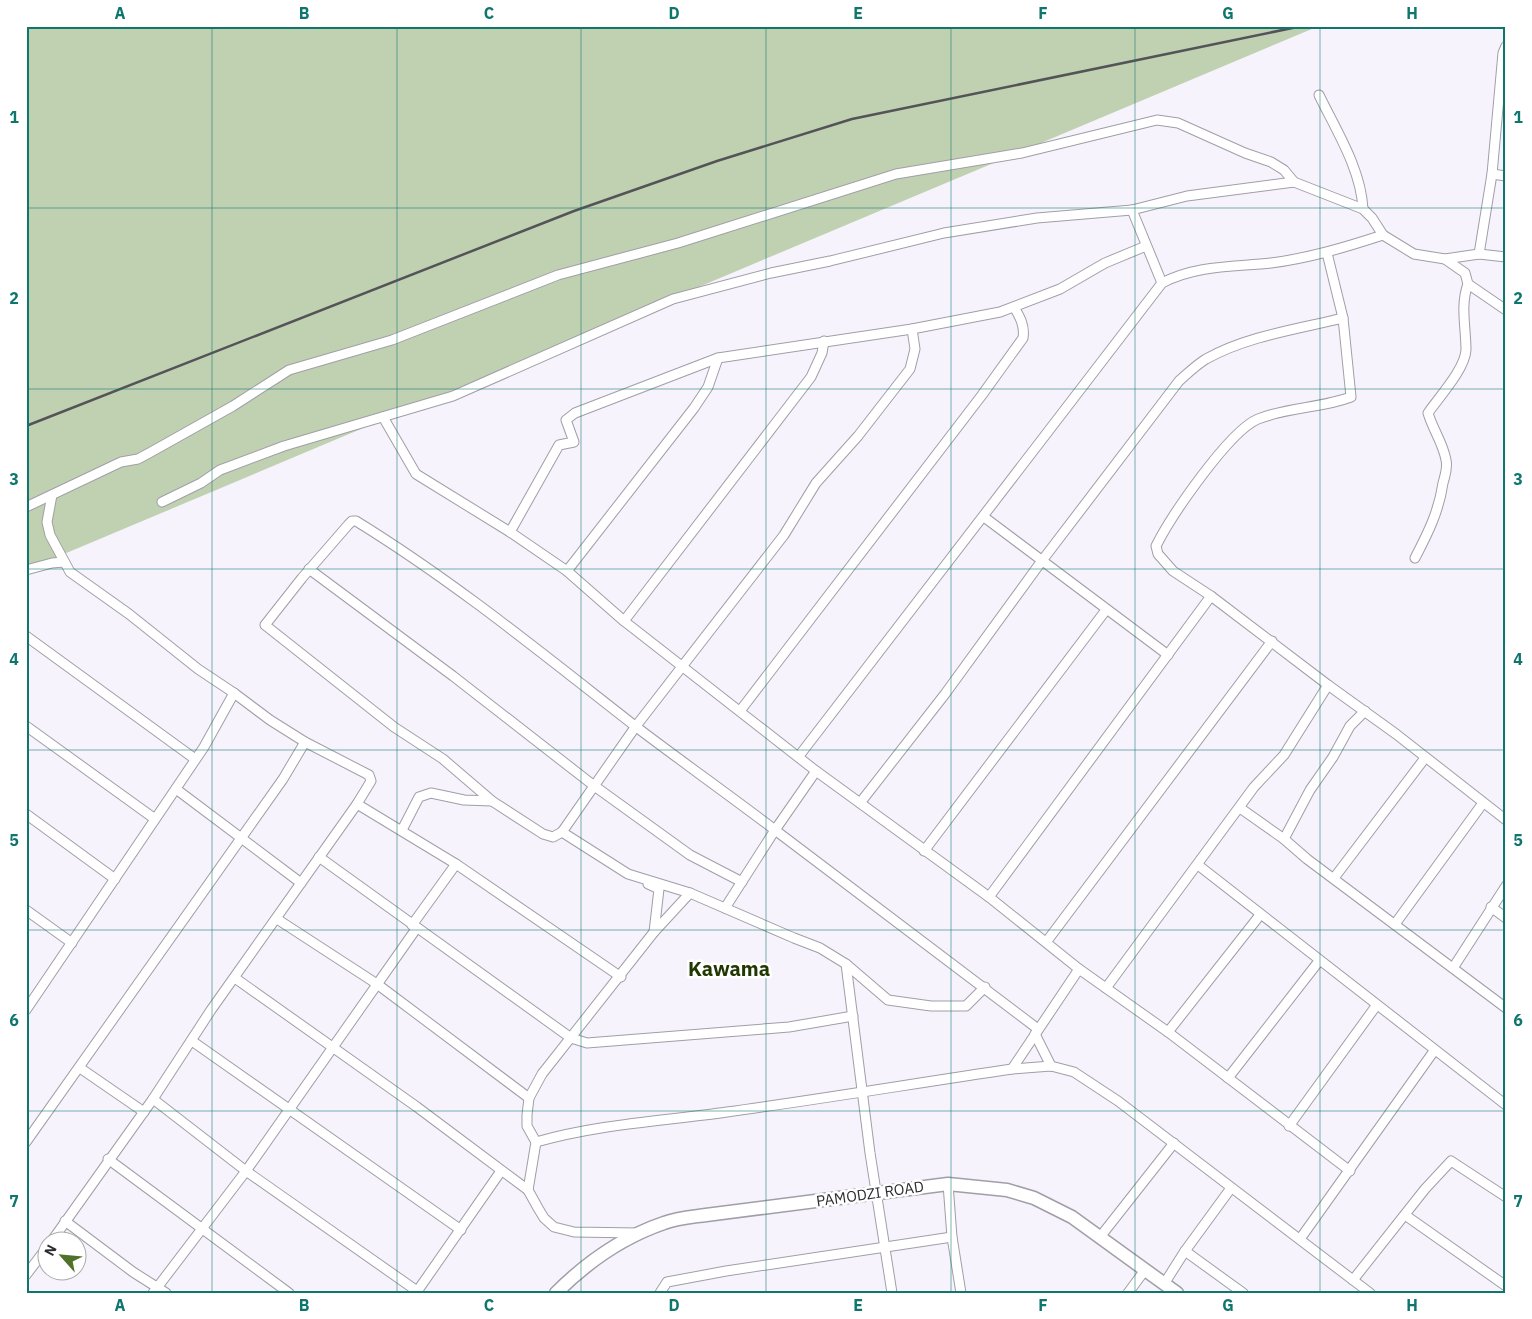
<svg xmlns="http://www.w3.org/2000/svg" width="1532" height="1319" font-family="'IBM Plex Sans',sans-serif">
  <rect width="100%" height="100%" fill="#f6f3fc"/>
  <path fill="#c0d1b2" d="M26,26H1319L26,570Z"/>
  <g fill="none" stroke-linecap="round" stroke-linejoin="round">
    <g stroke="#a19ea7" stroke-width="11">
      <g id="street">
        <path d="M1319,95C1336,130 1361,169 1363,209"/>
        <path d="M1492,174L1506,176"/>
        <path d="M1132,210L1162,283"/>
        <path d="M1327,253L1343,318"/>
        <path d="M1479,254L1492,174L1503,53L1506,46"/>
        <path d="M1445,259L1465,273L1468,284L1506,310"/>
        <path d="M383,417L416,474L510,532L567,571L624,621L816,771L989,897L1079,969L1168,1032L1350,1171"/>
        <path d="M162,502L201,483L220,470L284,446L453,396L673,299L771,273L830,261L944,233L1037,218L1132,210L1187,196L1294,182"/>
        <path d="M26,507L121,462L138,459L151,452L233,406L289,370L392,340L558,275L678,243L896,174L1022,153L1157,120L1178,123L1245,153L1271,162L1284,170L1294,182L1363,209L1372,218L1383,235L1414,254L1445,259L1479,254L1506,257"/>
        <path d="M984,517L1168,655"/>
        <path d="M510,532L559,445L574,442L566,420L575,413L718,358L912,329L1000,312L1060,289L1105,263L1146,246"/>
        <path d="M1415,558C1428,533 1439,511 1443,483C1445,475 1448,468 1446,460C1443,443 1433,430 1428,413C1439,397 1465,369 1466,350C1466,328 1460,305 1468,284"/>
        <path d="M309,569L453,676L593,785L690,855L742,882"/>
        <path d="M26,570L52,563L64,562"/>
        <path d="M567,571L694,408L708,387L718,358"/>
        <path d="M624,621L811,377L822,353L824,341"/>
        <path d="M26,636L195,759"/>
        <path d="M234,693L270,720L305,742L369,775L371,781L357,804"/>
        <path d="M740,711L982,395L1023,338C1025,326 1020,317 1014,307"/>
        <path d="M1365,711L1350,726L1333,757L1310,790L1284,839L1307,859L1506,1008"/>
        <path d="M26,726L155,819"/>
        <path d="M799,756L1162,283C1196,265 1234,267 1271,263C1310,258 1346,247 1383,235"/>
        <path d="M816,771L775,830L1038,1029"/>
        <path d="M176,789L301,883"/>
        <path d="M860,803L945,694L1041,562L1179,381C1187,374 1196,365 1206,359C1247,336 1298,329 1343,318L1351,397C1322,408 1288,407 1258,419C1229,431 1171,516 1156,546L1158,554L1173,571L1211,596L1328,685L1396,734L1506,820"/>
        <path d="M1240,808L1284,839"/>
        <path d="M26,814L115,879"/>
        <path d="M402,830L419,797L431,793L464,800L492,801"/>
        <path d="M562,832L628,874L690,893L794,938L820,948L846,964L888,1000L931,1006H966L985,987"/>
        <path d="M924,851L1106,610"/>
        <path d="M319,857L571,1038L587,1043L789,1027L853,1016"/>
        <path d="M1198,865L1506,1105"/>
        <path d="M1334,878L1425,758"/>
        <path d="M648,884L659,889L654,932"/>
        <path d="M989,897L1211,596"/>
        <path d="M1491,907L1506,918"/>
        <path d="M725,908L775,830C729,795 681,761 635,726C544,655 455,582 356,521H352L348,525L302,578L265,625L394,727L443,759L492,801L543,834L553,837L562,832L636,726L784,535L816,483L858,436L910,369L915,349L912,329"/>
        <path d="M26,910L72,943"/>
        <path d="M277,919L377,984L529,1098"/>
        <path d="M1395,924L1483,803"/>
        <path d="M412,925L456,864"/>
        <path d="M1047,941L1272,641"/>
        <path d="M846,964L870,1153L892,1293"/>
        <path d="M1453,968L1506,886"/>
        <path d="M235,978L417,1107L528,1190"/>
        <path d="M1106,988L1254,787L1284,755L1328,685"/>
        <path d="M26,1010L204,747L234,693L198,669L129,614L70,572L50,535L47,522L52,495"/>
        <path d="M1168,1032L1260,915"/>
        <path d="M1035,1034L1051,1066"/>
        <path d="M192,1041L461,1230"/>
        <path d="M80,1068L144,1112"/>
        <path d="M1012,1069L1079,969"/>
        <path d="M1228,1078L1319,961"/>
        <path d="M153,1099L246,1171L417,1291"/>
        <path d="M1289,1126L1376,1006"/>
        <path d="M26,1142L283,779L305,742"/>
        <path d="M536,1142C599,1124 663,1121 727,1112C822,1099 917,1083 1012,1069L1051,1066L1074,1072L1118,1101L1370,1293"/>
        <path d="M108,1159L289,1293"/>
        <path d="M948,1184L952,1237L961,1293"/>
        <path d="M1405,1215L1506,1286"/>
        <path d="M65,1221L133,1272L166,1293"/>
        <path d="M638,1233L574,1232L554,1227L544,1218L538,1208L528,1190L536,1142L527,1126V1115L529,1098L542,1074L654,932L690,893"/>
        <path d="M1100,1237L1174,1143"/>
        <path d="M1300,1239L1434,1051"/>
        <path d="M51,1242L153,1099L211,1010L357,804L456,864L621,977"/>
        <path d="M1185,1251L1243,1293"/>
        <path d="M26,1275L48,1246"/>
        <path d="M1353,1280L1425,1189L1451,1161L1506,1197"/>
        <path d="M1164,1284L1185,1251L1231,1188"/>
        <path d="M153,1293L246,1171L416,929"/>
        <path d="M416,1293L501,1171"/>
        <path d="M660,1293L667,1282L726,1271L952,1237"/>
        <path d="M1128,1293L1145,1270"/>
      </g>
    </g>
    <g stroke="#a19ea7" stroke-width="15">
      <path id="secondary" d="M556,1293C587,1262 623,1237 664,1223C677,1218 692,1217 706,1215L948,1184L1007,1190L1034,1198L1072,1217L1177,1293"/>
    </g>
    <use href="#street" stroke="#fff" stroke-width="9"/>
    <use href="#secondary" stroke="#fff" stroke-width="12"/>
    <path stroke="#545357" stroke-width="2.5" d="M26,426L574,211L717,161L852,119L1302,26"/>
  </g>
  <path fill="none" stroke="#0f766e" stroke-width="1" stroke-opacity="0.55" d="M212,26V1293M397,26V1293M581,26V1293M766,26V1293M951,26V1293M1135,26V1293M1320,26V1293M26,208H1506M26,389H1506M26,569H1506M26,750H1506M26,930H1506M26,1111H1506"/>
  <g text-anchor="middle" stroke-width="5" stroke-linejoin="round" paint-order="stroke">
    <g font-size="15" fill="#2c2b2e" stroke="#fff">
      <text transform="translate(870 1194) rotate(-8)" y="5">PAMODZI ROAD</text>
    </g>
    <g font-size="20" font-weight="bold" fill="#223803" stroke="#fff">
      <text x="729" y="976">Kawama</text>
    </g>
  </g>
  <rect width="1532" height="1319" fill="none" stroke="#ffffff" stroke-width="55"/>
  <g transform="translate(62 1256) rotate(297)"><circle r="24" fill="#ffffff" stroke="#abaaab"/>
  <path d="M0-4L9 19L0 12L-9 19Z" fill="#507128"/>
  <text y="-8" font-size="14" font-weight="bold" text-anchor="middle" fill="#2c2b2e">N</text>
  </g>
  <rect x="28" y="28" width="1476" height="1264" fill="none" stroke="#0f766e" stroke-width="2"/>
  <g font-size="16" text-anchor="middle" font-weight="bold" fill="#0f766e">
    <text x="120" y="19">A</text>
    <text x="304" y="19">B</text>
    <text x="489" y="19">C</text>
    <text x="674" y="19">D</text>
    <text x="858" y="19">E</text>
    <text x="1043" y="19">F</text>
    <text x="1228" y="19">G</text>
    <text x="1412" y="19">H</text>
    <text x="14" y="123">1</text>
    <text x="1518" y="123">1</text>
    <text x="14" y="304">2</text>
    <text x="1518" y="304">2</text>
    <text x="14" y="485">3</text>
    <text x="1518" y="485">3</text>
    <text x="14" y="665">4</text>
    <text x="1518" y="665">4</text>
    <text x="14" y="846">5</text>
    <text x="1518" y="846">5</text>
    <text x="14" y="1026">6</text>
    <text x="1518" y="1026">6</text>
    <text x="14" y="1207">7</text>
    <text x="1518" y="1207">7</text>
    <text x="120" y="1311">A</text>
    <text x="304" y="1311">B</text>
    <text x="489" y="1311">C</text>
    <text x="674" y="1311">D</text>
    <text x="858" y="1311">E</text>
    <text x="1043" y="1311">F</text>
    <text x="1228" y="1311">G</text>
    <text x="1412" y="1311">H</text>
  </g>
</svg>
